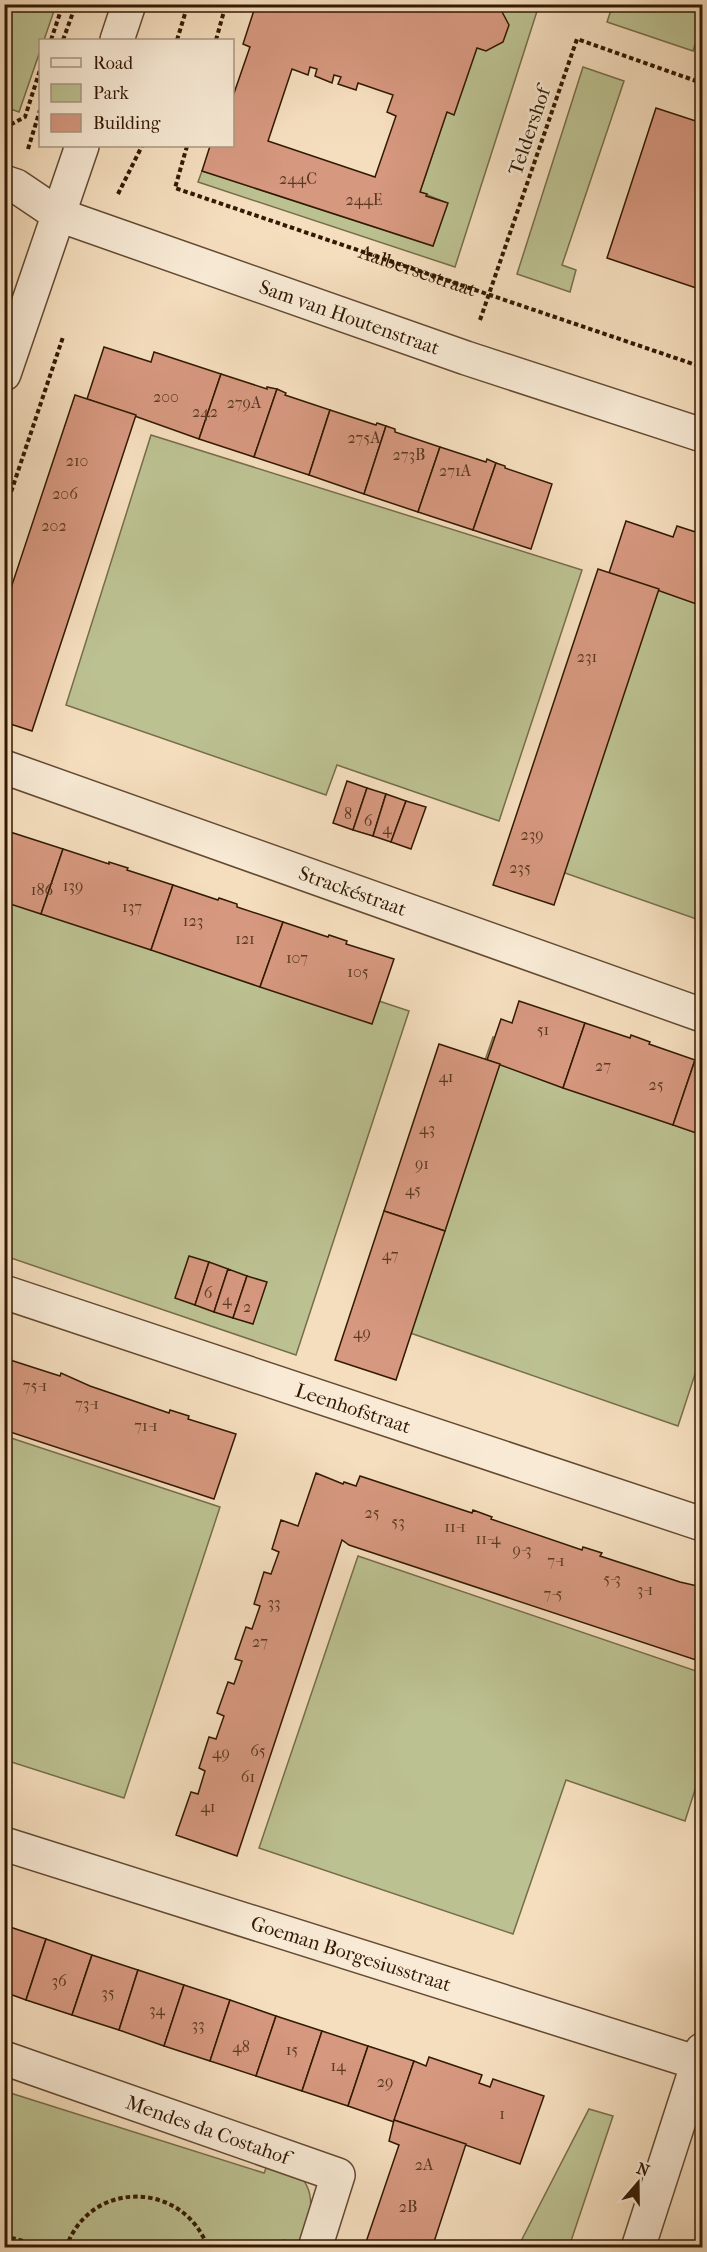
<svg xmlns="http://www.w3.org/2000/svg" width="707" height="2252" font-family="'IM FELL French Canon',serif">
  <rect width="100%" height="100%" fill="#f5debe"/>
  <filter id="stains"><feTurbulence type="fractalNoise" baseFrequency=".00333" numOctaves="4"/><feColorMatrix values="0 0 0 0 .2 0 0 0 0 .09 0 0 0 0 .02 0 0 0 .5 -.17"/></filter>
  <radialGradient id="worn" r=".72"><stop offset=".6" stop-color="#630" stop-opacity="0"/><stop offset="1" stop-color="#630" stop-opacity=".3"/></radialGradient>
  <g fill="#bcc191" stroke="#776d4a" stroke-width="1.5">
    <path d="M613,4L702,5V24L693,51L607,22Z"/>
    <path d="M4,5H56L44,40H40V51L19,112L5,107Z"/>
    <path d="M482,5H539L455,267L198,182L202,171L433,246L447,203L420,192Z"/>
    <path d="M583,67L624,81L562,265L576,270L570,292L517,274Z"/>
    <path d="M151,435L582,570L499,821L337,765L326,795L66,705Z"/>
    <path d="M645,564L702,583V921L545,866Z"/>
    <path d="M5,876L409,1011L296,1355L5,1256Z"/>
    <path d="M493,1037L702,1108V1353L678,1426L393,1327Z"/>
    <path d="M5,1436L220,1507L124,1798L5,1760Z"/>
    <path d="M358,1556L702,1673V1768L685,1821L566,1780L513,1934L259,1848Z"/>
    <path d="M4,2091L264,2173L269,2161C277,2165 289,2168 296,2173C320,2191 309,2221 302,2245L284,2240L282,2248L5,2247Z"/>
    <path d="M589,2109L613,2116L569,2247H518Z"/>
  </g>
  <g fill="#d6987f" stroke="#321902" stroke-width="1.5" fill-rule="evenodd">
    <path d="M256,4H491L500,8L509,25L503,42L486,51L477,48L454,115L447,112L420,192L427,194L426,196L448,203L433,246L202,171L210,146H232V99L250,47L243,44ZM310,67L317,69L315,76L332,83L334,75L341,77L338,84L356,90L358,83L393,95L387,112L396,116L375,177L268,141L292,69L308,75Z"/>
    <path d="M656,108L702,123V290L607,258Z"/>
    <path d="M104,347L151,362L154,352L221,374L199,439L87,399Z"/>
    <path d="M221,374L267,389V387L277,389L254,457L199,439Z"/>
    <path d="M277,389L286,393L285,395L330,410L309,475L254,457Z"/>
    <path d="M75,395L136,415L32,731L4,722V609Z"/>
    <path d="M330,410L376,425L377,423L386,426L364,494L309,475Z"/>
    <path d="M386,426L395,429V432L440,447L418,512L364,494Z"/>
    <path d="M440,447L486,462L487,459L496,463L473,530L418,512Z"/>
    <path d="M496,463L505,466V468L552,484L531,549L473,530Z"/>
    <path d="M626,521L673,537L677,526L702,534V606L609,573Z"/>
    <path d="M598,569L659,589L554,905L493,885Z"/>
    <path d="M347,781L367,788L353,830L333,823Z"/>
    <path d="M367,788L386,794L373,836L353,830Z"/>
    <path d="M386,794L406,801L391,842L373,836Z"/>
    <path d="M406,801L426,807L411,849L391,842Z"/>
    <path d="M4,830L63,849L41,914L4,902Z"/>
    <path d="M63,849L109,864V862L128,868L127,870L173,885L151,950L41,914Z"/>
    <path d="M173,885L218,900L219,898L237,904V907L283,922L260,987L151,950Z"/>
    <path d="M283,922L328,937L329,935L347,941L346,944L394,959L372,1024L260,987Z"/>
    <path d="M519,1001L585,1023L563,1088L487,1060L501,1019L512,1023Z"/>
    <path d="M585,1023L630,1038L631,1035L650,1042L649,1044L695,1060L673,1125L563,1088Z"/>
    <path d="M439,1044L500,1064L445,1231L384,1211Z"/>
    <path d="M695,1060L702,1062V1135L673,1125Z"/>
    <path d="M384,1211L445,1231L396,1380L335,1360Z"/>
    <path d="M189,1256L209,1262L195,1305L175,1298Z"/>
    <path d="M209,1262L228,1269L214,1312L195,1305Z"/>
    <path d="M228,1269L247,1276L233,1318L214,1312Z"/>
    <path d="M247,1276L267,1282L253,1324L233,1318Z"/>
    <path d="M4,1358L60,1376L61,1373L90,1386L169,1413L170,1410L189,1416L188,1419L236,1434L214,1499L4,1430Z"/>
    <path d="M316,1473L343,1484L344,1482L356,1486L360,1476L472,1513L473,1510L492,1517L491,1519L582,1550L583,1547L602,1553L600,1556L680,1582L702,1587V1662L349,1545L342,1540L237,1856L176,1835L191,1792L198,1794L205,1771L199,1768L209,1737L216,1739L224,1716L217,1713L228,1682L234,1684L242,1661L235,1659L246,1627L252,1629L260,1606L254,1604L264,1572L271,1574L279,1552L272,1549L281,1520L298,1526Z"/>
    <path d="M4,1925L46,1939L26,2000L4,1992Z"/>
    <path d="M46,1939L92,1955L72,2015L26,2000Z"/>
    <path d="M92,1955L138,1970L119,2030L72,2015Z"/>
    <path d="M138,1970L184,1985L164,2046L119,2030Z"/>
    <path d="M184,1985L230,2000L210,2061L164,2046Z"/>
    <path d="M230,2000L276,2016L256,2076L210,2061Z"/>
    <path d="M276,2016L322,2031L302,2091L256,2076Z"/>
    <path d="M322,2031L368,2046L348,2106L302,2091Z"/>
    <path d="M368,2046L414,2061L394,2122L348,2106Z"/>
    <path d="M429,2057L482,2075L479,2083L490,2087L493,2079L544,2096L520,2164L394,2120L414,2061L426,2066Z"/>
    <path d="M394,2120L466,2144L432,2248H364L399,2145L389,2141Z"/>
  </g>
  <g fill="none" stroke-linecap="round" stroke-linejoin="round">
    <g stroke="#634a31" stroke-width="36">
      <g id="minor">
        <path id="s2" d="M59,215L466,358L702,435"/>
        <path id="s3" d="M4,767L702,1015"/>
        <path id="s4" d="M4,1292L702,1524"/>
        <path id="s5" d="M4,1844L698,2063"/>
        <path id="s6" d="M4,2058L338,2175L315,2248"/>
        <path d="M638,2248L702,2050"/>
      </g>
    </g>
    <g stroke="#634a31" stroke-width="36">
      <g id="tertiary">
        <path d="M117,40L129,4"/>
        <path d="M4,182L16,186L59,215"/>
        <path d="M4,374L82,146"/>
      </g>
    </g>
    <g stroke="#321902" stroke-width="4" stroke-dasharray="4.5 3" stroke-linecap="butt">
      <path d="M51,40L63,4"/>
      <path d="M63,40L76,4"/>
      <path d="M177,40L188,4"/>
      <path d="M216,40L226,4"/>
      <path d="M701,82L702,77"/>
      <path d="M4,128L25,117L40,70"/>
      <path id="s1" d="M187,146L175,188L702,367"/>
      <path d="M28,149L40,110"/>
      <path d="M118,194L142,146"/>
      <path d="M480,320L577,39L702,83"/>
      <path d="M4,513L63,337"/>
      <path d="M4,2236L51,2248"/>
      <path d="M66,2248C89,2179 184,2180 208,2248"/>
    </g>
    <use href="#minor" stroke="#f8ead5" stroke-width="33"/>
    <use href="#tertiary" stroke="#f8ead5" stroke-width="33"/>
  </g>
  <g text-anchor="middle" stroke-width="5" stroke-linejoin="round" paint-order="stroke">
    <g font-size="16" fill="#5b3921">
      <text x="298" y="184">244C</text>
      <text x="364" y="205">244E</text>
      <text x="166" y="402">200</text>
      <text x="244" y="408">279A</text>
      <text x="205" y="417">242</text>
      <text x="364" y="443">275A</text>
      <text x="409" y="460">273B</text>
      <text x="77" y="466">210</text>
      <text x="455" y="476">271A</text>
      <text x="65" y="499">206</text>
      <text x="54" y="531">202</text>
      <text x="587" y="662">231</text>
      <text x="348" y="819">8</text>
      <text x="368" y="826">6</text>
      <text x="387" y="834">4</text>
      <text x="532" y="840">239</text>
      <text x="520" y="873">235</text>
      <text x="73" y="891">139</text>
      <text x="42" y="895">186</text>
      <text x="132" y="912">137</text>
      <text x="193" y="926">123</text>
      <text x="245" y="944">121</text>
      <text x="297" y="963">107</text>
      <text x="358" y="977">105</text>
      <text x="543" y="1035">51</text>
      <text x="603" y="1071">27</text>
      <text x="446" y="1082">41</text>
      <text x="656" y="1090">25</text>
      <text x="427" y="1134">43</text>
      <text x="422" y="1169">91</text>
      <text x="413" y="1195">45</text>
      <text x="390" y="1260">47</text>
      <text x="208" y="1298">6</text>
      <text x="227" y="1305">4</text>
      <text x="247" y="1312">2</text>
      <text x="362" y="1338">49</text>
      <text x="35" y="1391">75-1</text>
      <text x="87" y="1409">73-1</text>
      <text x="146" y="1431">71-1</text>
      <text x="372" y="1518">25</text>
      <text x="398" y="1527">53</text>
      <text x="455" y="1532">11-1</text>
      <text x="488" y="1544">11-4</text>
      <text x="522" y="1555">9-3</text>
      <text x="556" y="1566">7-1</text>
      <text x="612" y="1584">5-3</text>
      <text x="645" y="1595">3-1</text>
      <text x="553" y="1599">7-5</text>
      <text x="274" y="1608">33</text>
      <text x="260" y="1647">27</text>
      <text x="258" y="1756">65</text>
      <text x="221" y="1758">49</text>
      <text x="248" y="1782">61</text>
      <text x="208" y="1812">41</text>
      <text x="59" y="1986">36</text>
      <text x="108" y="1998">35</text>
      <text x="157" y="2015">34</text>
      <text x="198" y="2030">33</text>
      <text x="241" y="2052">48</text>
      <text x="292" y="2055">15</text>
      <text x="338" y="2071">14</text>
      <text x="385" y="2087">29</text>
      <text x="502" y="2119">1</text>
      <text x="424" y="2170">2A</text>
      <text x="408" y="2212">2B</text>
    </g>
    <g font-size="20" fill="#321902" stroke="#f8ead5">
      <text transform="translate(529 131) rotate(-71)" y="7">Teldershof</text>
      <text dy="7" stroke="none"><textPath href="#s1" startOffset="300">Aalbersestraat</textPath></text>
      <text dy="7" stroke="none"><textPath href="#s2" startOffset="308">Sam van Houtenstraat</textPath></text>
      <text dy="7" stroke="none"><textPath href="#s3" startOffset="370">Strackéstraat</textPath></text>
      <text dy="7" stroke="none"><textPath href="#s4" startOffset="368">Leenhofstraat</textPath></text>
      <text dy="7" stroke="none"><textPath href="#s5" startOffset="364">Goeman Borgesiusstraat</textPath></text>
      <text dy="7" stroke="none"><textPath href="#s6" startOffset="216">Mendes da Costahof</textPath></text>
    </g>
  </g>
  <rect width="707" height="2252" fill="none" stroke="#f5debe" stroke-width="24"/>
  <rect x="6" y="6" width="695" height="2240" fill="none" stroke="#321902" stroke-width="3"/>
  <rect x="12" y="12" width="683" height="2228" fill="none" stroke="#321902" stroke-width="1.5"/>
  <rect x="39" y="39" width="195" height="108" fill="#f8ead5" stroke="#a99681" stroke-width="1.5"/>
  <rect x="51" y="58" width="30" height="9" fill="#f8ead5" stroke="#a99681" stroke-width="1.5"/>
  <text x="93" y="69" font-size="18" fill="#321902">Road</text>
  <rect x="51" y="84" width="30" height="18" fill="#bcc191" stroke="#a99681" stroke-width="1.5"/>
  <text x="93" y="99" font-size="18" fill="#321902">Park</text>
  <rect x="51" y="114" width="30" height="18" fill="#d6987f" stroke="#a99681" stroke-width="1.5"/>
  <text x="93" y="129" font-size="18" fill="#321902">Building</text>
  <g transform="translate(638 2183) rotate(20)" stroke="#f8ead5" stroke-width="4.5" paint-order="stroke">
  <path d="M0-4.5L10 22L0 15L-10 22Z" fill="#321902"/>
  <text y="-9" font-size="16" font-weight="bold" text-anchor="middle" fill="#321902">N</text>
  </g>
  <rect width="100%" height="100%" filter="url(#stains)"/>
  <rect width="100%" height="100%" fill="url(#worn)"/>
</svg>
